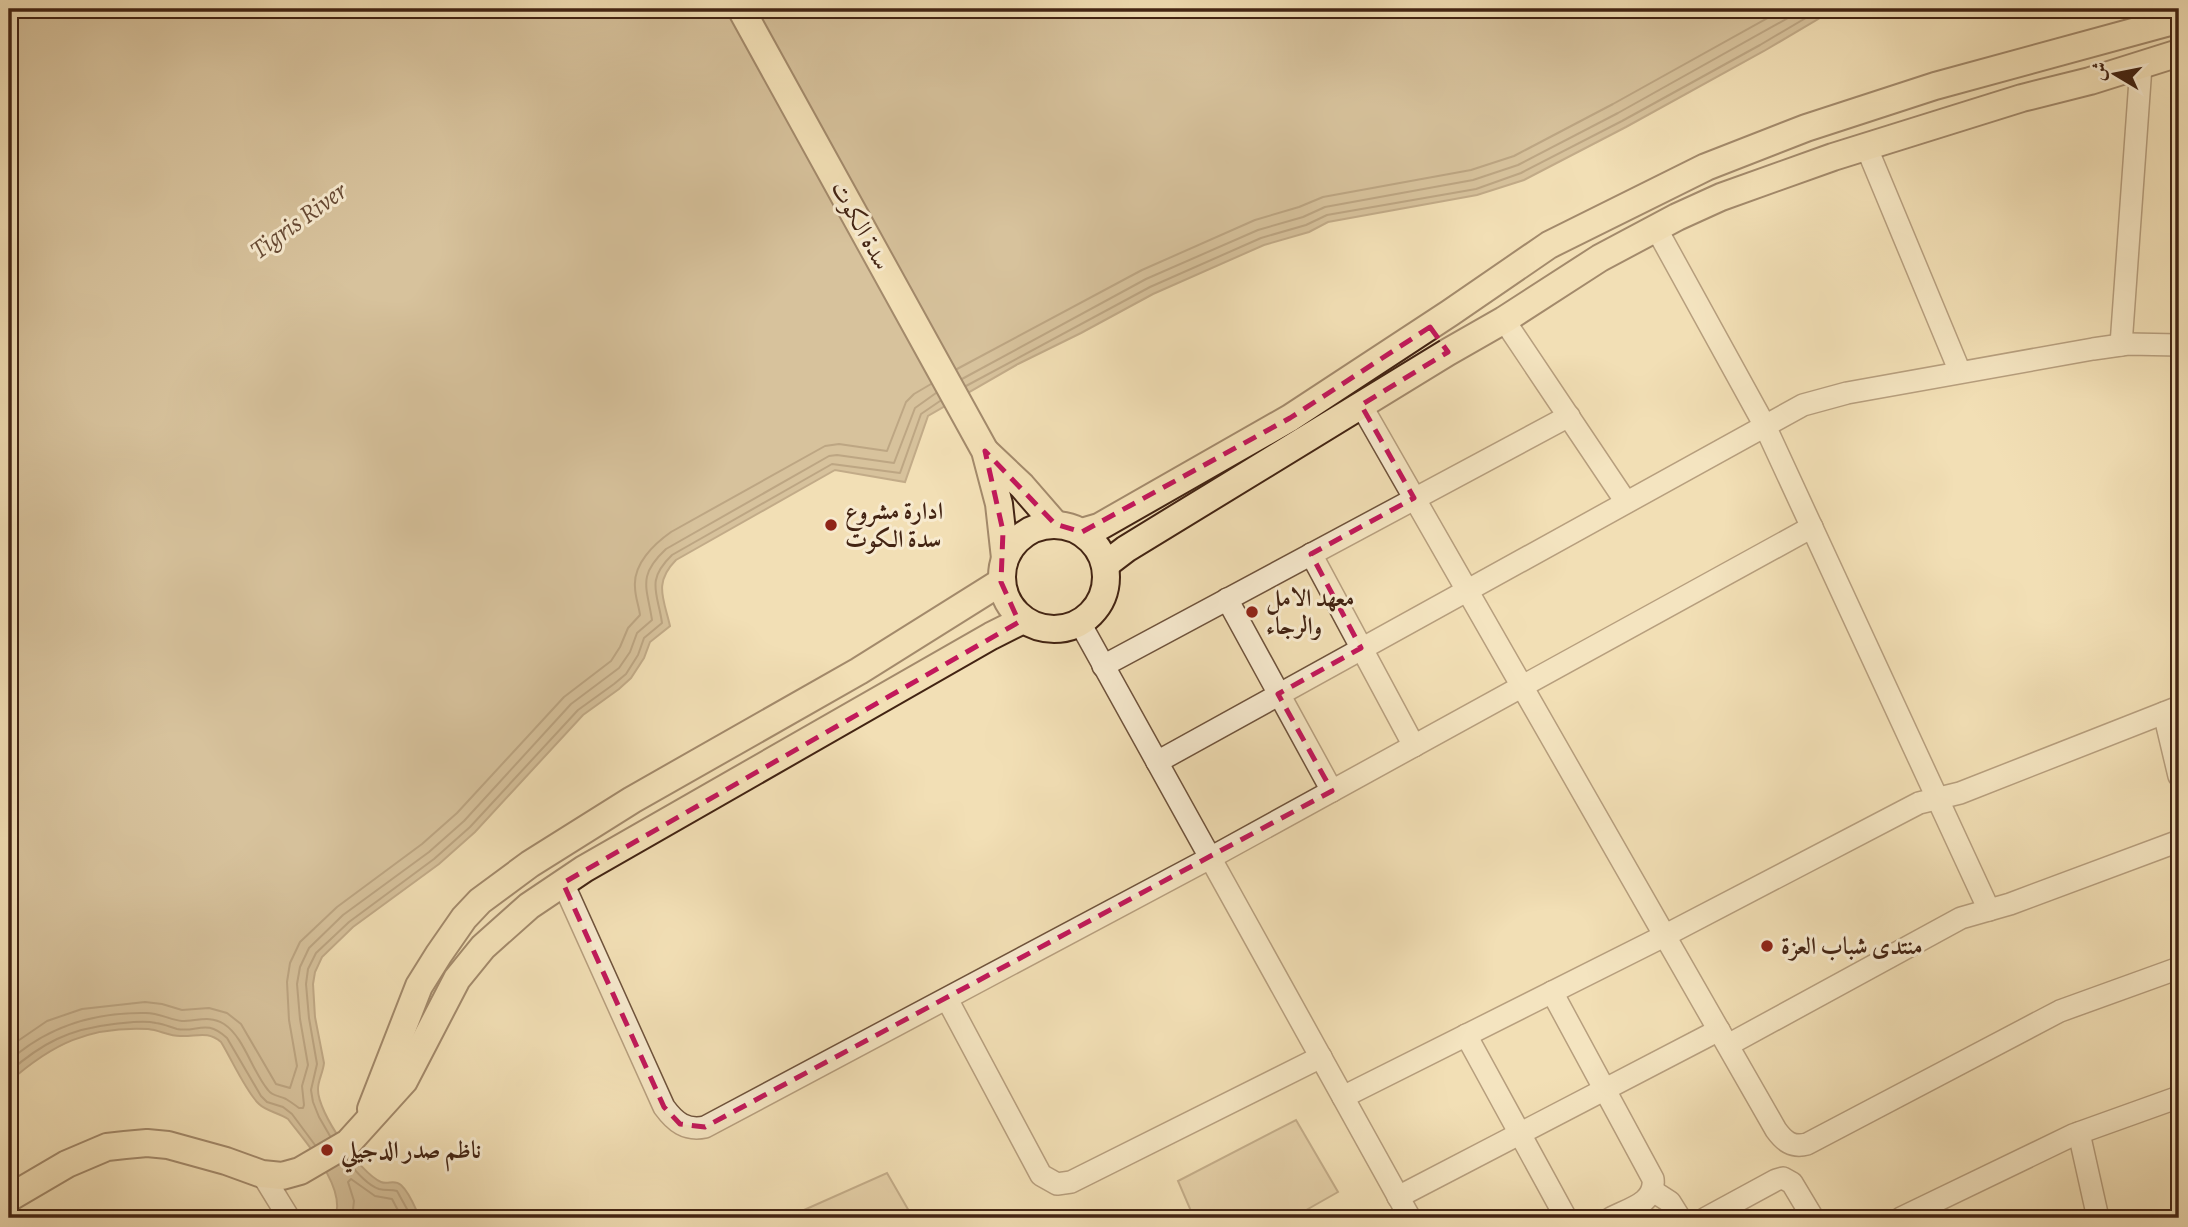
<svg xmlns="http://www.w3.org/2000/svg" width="2188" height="1227" font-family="Alegreya,Amiri,serif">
  <rect width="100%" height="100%" fill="#f2dfb5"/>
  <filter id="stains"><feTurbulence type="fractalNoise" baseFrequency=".00286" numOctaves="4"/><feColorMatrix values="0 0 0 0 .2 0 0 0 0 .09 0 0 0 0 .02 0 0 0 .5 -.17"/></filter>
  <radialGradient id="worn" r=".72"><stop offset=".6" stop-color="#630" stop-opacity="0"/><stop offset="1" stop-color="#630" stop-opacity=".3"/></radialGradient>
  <g fill="#d4bf99" stroke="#8c7256" stroke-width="2">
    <path d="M1296,1120L1338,1192L1292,1218H1194L1178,1181Z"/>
    <path d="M887,1173L913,1218H786Z"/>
  </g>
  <path fill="#b69f7e" stroke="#886e53" stroke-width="2" d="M9,9H1835L1764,51L1626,127L1524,180L1477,195L1328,222L1309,232L1264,245L1153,294L1081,333L1018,364L928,416L905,482L835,470L676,560C653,583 664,599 670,626L650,642L644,658L631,678L619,689L583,715L475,832L439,864L353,927L322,957L315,972L313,984L315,1017L324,1063C323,1073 318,1080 318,1089C317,1112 360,1173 381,1182C388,1185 394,1179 401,1185C410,1193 415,1208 420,1218H335C347,1187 306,1143 288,1119C279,1113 266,1111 259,1104C246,1092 231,1058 221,1042C207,1030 196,1037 180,1036C169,1036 159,1030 148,1029C89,1026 52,1044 9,1082Z"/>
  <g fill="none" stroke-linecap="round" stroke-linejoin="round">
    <g stroke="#7c6248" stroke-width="2">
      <path d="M957,369L1142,270L1255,220L1299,207L1323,197L1471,170L1514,156L1613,104L1784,9"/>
      <path d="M962,379L1146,279L1258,230L1303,217L1325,207L1473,180L1518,165L1618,113L1804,9"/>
      <path d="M966,386L1150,287L1261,238L1306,225L1327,215L1476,189L1521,173L1622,121L1760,45L1821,9"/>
      <path d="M9,1047L47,1021L82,1009L145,1002L162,1004L182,1010L209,1008L227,1013L241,1024L276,1084L290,1088L297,1066L289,1020L287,982L290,963L300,942L337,907L422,844L457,813L564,697L611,661L620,647L628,628L640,615C639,606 635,597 635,587C633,564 654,544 671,532L825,446L839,444L887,451L906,402L914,394L931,384"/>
      <path d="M9,1061C48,1026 93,1012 146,1013C159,1013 171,1020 182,1021C197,1021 210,1015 224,1024C244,1037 252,1071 268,1090C272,1096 280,1096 286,1099C291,1102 295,1105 299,1108H303L304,1105L302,1086L308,1065L300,1019L297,984L300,967L309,948L343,915L429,852L464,821L571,704L619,668L630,652L637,633L652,620C647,587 637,576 666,549L829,456L837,455L894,463L915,408L936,393"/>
      <path d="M9,1072C42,1043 69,1029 114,1024C127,1023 142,1020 156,1023C164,1024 170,1027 177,1029C198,1033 205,1018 227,1038L261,1096L267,1102L283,1107L292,1114L315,1145"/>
      <path d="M330,1136L319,1117L313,1102L311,1090L317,1064L309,1018L306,984L308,969L316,953L349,922L434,859L470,827L578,710L614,684L626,674L638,655L644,638L662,623C658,593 645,581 672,555L832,464L900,473L921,414L940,401"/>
      <path d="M347,1161C355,1170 367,1185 379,1189C386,1191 391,1189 397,1191L412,1218"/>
      <path d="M352,1218L354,1201L348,1182L351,1179L375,1196L392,1199L402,1218"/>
    </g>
    <g stroke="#6f533c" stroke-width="24">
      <g id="minor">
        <path d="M1866,146L1960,372"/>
        <path d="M1656,228L1765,426L1989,910"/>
        <path d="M1504,320L1626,502"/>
        <path d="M2121,345L2141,66"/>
        <path d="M1361,405L1776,1130C1784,1141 1792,1148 1807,1144L2060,1011L2179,968"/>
        <path d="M1311,554L1414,746"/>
        <path d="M1227,599L1332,791"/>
        <path d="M1080,623L1410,1218"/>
        <path d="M1103,666L1569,416"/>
        <path d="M2164,713L2179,776"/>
        <path d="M1157,762L1803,405L1847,393L2093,349L2128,344L2179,345"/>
        <path d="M563,883L664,1107C675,1122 686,1131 705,1127L1210,858L1812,527"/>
        <path d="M1552,992L1653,1179C1656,1203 1628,1209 1611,1218"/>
        <path d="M947,999L1041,1175L1057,1184L1071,1182L1321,1057"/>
        <path d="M1466,1035L1566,1218"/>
        <path d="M1728,1045L1961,918L2010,904L2179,841"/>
        <path d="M1343,1097L1664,936L1919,803L1960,793L2179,707"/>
        <path d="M2079,1133L2098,1218"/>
        <path d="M262,1174L289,1218"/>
        <path d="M1653,1191L1670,1202L1680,1218"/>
        <path d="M1398,1197L1719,1030"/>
        <path d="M1706,1218L1776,1180L1783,1178L1792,1183L1813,1218"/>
        <path d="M1901,1218L2073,1135L2179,1097"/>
      </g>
    </g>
    <g stroke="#432413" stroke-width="30">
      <g id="major">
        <path d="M741,9L985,451L999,504L1005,558"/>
        <path d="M986,452L1022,486L1055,524"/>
        <circle cx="1054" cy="577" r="52"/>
        <path d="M1082,532L1099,527L1290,418L1450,313L1549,245L1706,167L1806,128L1935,86L2166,23L2179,18"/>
        <path d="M1105,565L1126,549L1448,352L1504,320L1600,258L1677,217L1721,197L1833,157L2022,98L2090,81L2179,53"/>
        <path d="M371,1109L419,986L439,954L464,918L480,901L530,864L632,800L859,671L1001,582"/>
        <path d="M9,1198L67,1164L107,1147L125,1145L147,1143L168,1145L226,1161L262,1174L282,1176L300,1171L348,1143L404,1081L457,979L483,947L529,906L584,869L991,636L1023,620"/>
      </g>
    </g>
    <use href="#minor" stroke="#f7eacf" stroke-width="21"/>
    <use href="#major" stroke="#f2dfb5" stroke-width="26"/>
  </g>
  <path d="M0 0H2188V1227H0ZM1430,327L1448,352L1361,405L1414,498L1311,554L1361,648L1278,694L1332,791L705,1127L680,1124L664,1107L563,883L1019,622L1001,582L1003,531L985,451L1055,524L1082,532L1290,418Z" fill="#f2dfb5" fill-opacity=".55" fill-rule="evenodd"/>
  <path fill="none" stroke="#c2185b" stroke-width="5" stroke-dasharray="14 9" stroke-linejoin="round" d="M1430,327L1448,352L1361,405L1414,498L1311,554L1361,648L1278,694L1332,791L705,1127L680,1124L664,1107L563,883L1019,622L1001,582L1003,531L985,451L1055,524L1082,532L1290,418Z"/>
  <g fill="#8f2418" stroke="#f7eacf" stroke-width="2.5">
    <circle cx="831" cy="525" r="7"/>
    <circle cx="1252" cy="612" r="7"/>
    <circle cx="1767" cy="946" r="7"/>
    <circle cx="327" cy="1150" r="7"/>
  </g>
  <g text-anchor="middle" stroke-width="6" stroke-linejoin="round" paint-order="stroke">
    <g font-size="24" fill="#432413" stroke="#f7eacf">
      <text transform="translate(861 225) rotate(61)" y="8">سدة الكوت</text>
    </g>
    <g font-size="24" font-weight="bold" fill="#432413" stroke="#f7eacf" text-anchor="start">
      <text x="845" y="519">ادارة مشروع<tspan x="845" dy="28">سدة الكوت</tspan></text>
      <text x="1266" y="606">معهد الامل<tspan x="1266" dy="28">والرجاء</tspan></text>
      <text x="1781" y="954">منتدى شباب العزة</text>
      <text x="341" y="1158">ناظم صدر الدجيلي</text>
    </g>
    <g font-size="26" font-style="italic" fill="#664933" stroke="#f7eacf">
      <text transform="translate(298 220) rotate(-36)" y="9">Tigris River</text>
    </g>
  </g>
  <rect width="2188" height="1227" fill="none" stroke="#f2dfb5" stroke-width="35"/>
  <rect x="10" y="10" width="2167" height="1206" fill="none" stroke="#432413" stroke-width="3.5"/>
  <rect x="18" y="18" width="2153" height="1192" fill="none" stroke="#432413" stroke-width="2"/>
  <g transform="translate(2115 74) rotate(280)" stroke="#f7eacf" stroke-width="5" paint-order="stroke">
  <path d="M0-5L12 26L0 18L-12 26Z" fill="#432413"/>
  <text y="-10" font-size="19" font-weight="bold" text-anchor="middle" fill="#432413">ش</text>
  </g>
  <rect width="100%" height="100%" filter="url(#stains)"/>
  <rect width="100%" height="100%" fill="url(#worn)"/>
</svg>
